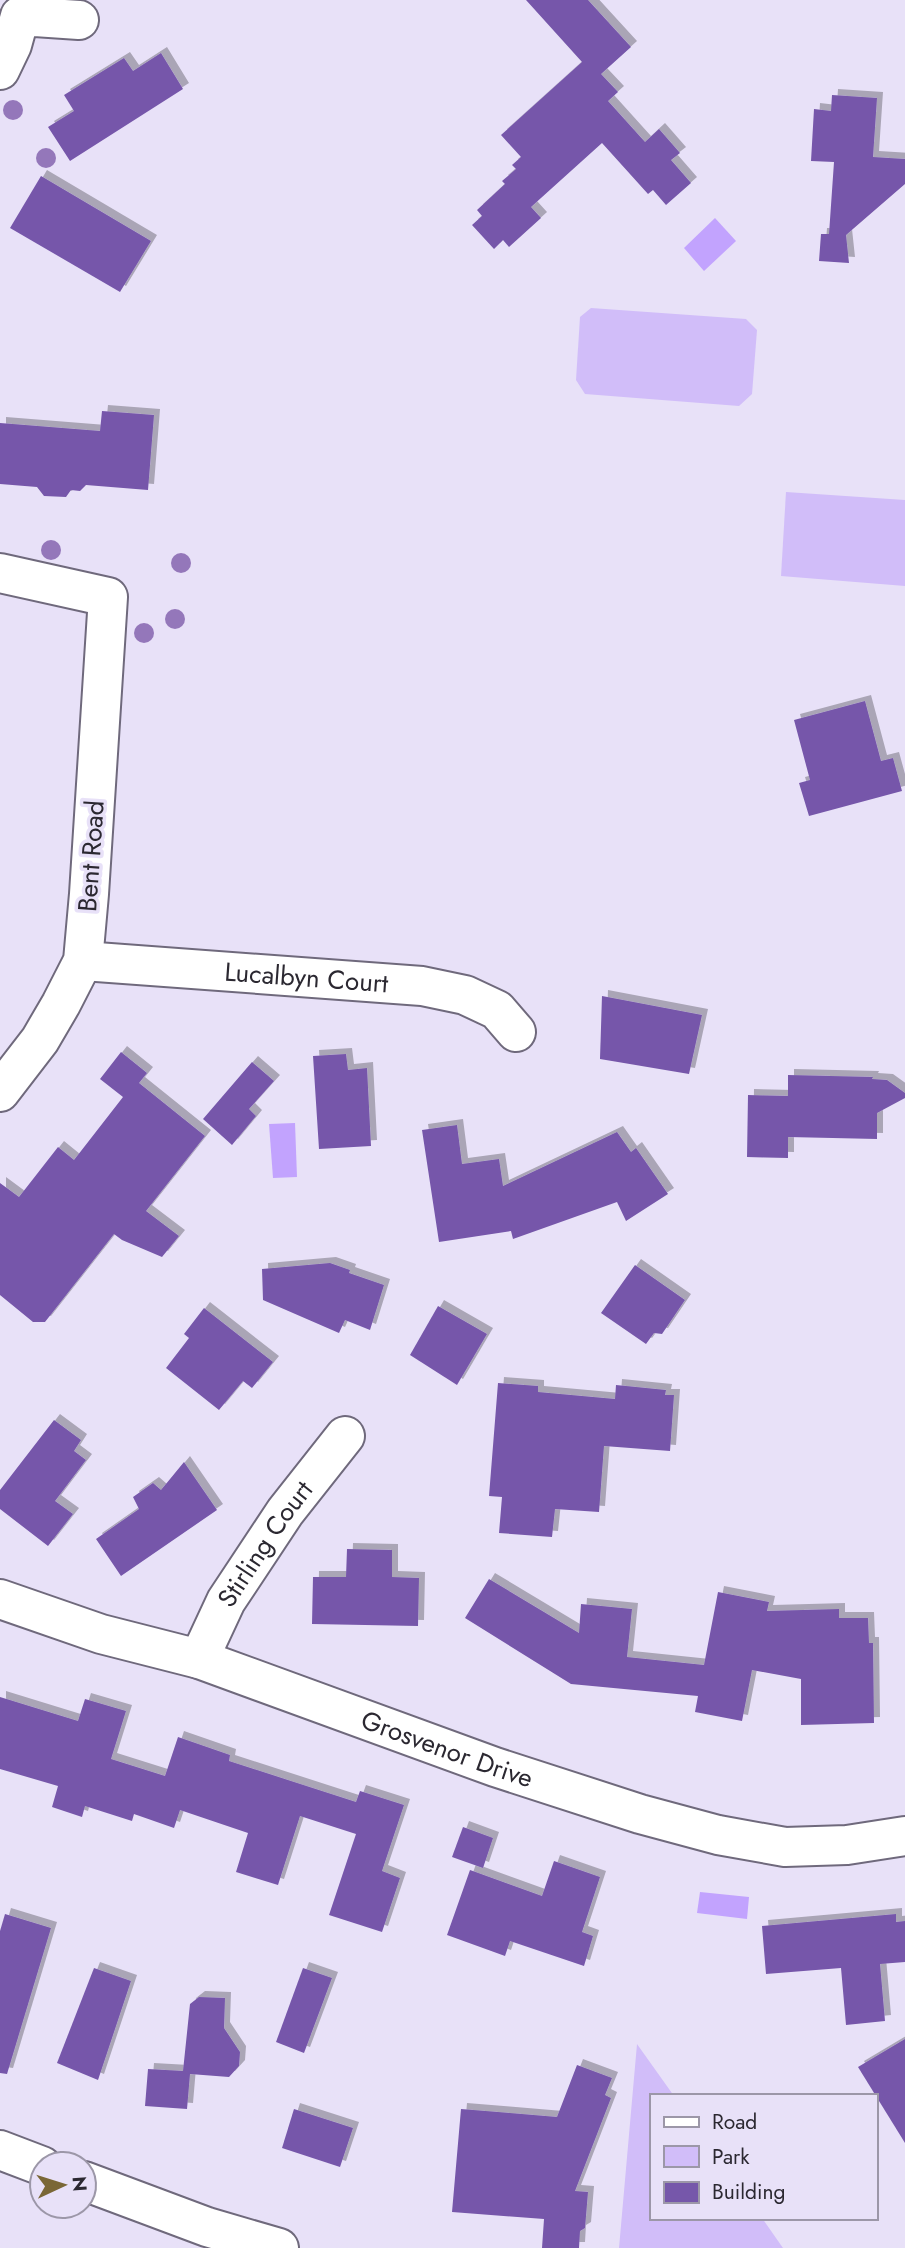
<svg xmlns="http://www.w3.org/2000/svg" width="905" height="2248" font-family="Jost,sans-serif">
  <defs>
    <filter id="shadow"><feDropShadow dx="6" dy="-6" stdDeviation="0" flood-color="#0004"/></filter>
  </defs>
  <rect width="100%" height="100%" fill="#e8e1f8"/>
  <g fill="#d1bdf9">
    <path d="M591,308L746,319L757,330L752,394L739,406L585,394L576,380L580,317Z"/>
    <path d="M786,492L905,500V586L781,576Z"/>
    <path d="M637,2044L674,2096H651V2218H762L783,2248H619Z"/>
  </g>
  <g fill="#c2a3fe">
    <path d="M715,218L736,241L704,271L684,248Z"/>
    <path d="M295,1123L297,1177L273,1178L269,1124Z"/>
    <path d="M700,1892L749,1897L747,1919L697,1913Z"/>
  </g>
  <g fill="#7657aa" filter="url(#shadow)">
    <path d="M526,0H588L631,47L601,74L618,92L608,101L645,142L659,129L680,153L671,160L691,183L666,205L653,190L648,194L602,143L531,207L541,218L509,247L503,240L494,249L472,225L482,216L477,210L505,184L502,181L516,169L512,165L521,157L501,135L582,62Z"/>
    <path d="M161,53L183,89L70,161L48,127L74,111L64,95L124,58L133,71Z"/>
    <path d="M832,95L877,98L873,157L905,159V184L846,235L849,263L819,261L821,234H829L834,162L811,161L814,109L831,111Z"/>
    <path d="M41,176L151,241L120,292L10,228Z"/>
    <path d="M102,411L154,415L148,490L86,485L80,491L71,490L66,497L44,496L37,487L0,484V423L100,431Z"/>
    <path d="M865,701L881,761L893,758L902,791L809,816L799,783L810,780L794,720Z"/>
    <path d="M602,996L702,1015L689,1074L600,1059Z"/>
    <path d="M121,1052L147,1073L139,1083L205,1136L146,1211L179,1236L162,1257L122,1240L114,1234L45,1322H33L0,1295V1183L19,1197L58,1147L74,1160L123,1097L100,1079Z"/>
    <path d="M346,1054L348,1070L367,1068L371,1146L319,1149L313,1056Z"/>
    <path d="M252,1062L274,1081L249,1109L256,1116L232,1145L203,1119Z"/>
    <path d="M788,1075L873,1077L872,1079L887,1080L905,1093V1098L877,1113V1139L788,1137V1158L747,1157L748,1095L788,1096Z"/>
    <path d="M457,1125L462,1164L499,1159L503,1186L617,1132L631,1152L636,1148L668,1194L626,1221L617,1202L513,1239L511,1231L439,1242L422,1130Z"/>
    <path d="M330,1263L350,1270L349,1273L384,1285L370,1330L345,1320L339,1333L263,1300L262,1269Z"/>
    <path d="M635,1265L685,1300L662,1334L654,1333L646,1344L601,1313Z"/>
    <path d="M438,1306L487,1334L457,1385L410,1355Z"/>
    <path d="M204,1308L273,1362L252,1388L243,1381L219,1410L166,1368L189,1338L184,1334Z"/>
    <path d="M498,1383L538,1386V1392L615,1399L616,1385L666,1390L665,1395H674L670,1451L604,1446L599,1512L555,1509L552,1537L499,1533L502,1497L489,1496Z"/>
    <path d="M54,1420L81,1440L74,1451L86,1460L55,1501L73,1514L48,1546L0,1509V1490Z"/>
    <path d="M184,1462L217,1510L121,1576L96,1539L139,1509L133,1497L153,1483L161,1490Z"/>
    <path d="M347,1549L392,1550V1577L419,1578L418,1626L312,1624L313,1577H346Z"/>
    <path d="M489,1579L579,1633L581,1604L632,1609L627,1657L704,1665L718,1592L769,1602L767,1611L839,1609V1618H868L869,1643H873L874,1723L801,1725V1679L752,1670L742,1721L695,1712L698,1696L571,1684L465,1618Z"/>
    <path d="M0,1697L78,1721L85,1699L126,1711L111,1759L165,1776L178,1737L230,1755L229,1761L356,1802L360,1791L404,1805L382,1871L400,1878L382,1932L329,1915L356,1834L300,1816L278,1885L236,1872L248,1833L180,1810L174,1828L134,1814L132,1821L85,1806L82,1817L52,1807L58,1786L0,1769Z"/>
    <path d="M463,1827L493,1838L483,1868L452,1857Z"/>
    <path d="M554,1861L600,1877L582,1932L593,1936L584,1966L510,1941L505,1956L447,1935L470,1870L542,1896Z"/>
    <path d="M5,1914L51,1928L7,2074L0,2073V1931Z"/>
    <path d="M896,1914V1922L905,1921V1962L880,1964L885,2021L846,2025L841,1968L766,1974L762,1926Z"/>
    <path d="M94,1968L131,1981L98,2080L57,2063Z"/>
    <path d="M303,1968L332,1978L304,2053L276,2042Z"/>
    <path d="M199,1997L225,1998L224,2028L240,2052L239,2066L229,2077L190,2074L187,2109L145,2106L148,2069L183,2071L190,2004Z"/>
    <path d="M905,2039V2143L858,2067Z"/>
    <path d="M577,2065L612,2078L605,2095L611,2098L575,2191L588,2192L585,2228L580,2231L579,2248H542L544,2219L452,2212L461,2109L557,2117Z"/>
    <path d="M294,2109L353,2128L340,2167L282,2148Z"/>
  </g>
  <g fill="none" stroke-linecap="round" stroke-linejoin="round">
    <g stroke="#6f697c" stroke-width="42">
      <g id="minor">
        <path d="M0,70L12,45L20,16L79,20"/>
        <path d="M0,573L108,597L89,894L83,961L61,1004L40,1040L0,1092"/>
        <path id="s1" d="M83,961L422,986L465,995L497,1010L516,1032"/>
        <path id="s2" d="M0,1599L101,1634L199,1659L495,1767L640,1814L718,1835L785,1847L847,1845L905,1836"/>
        <path id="s3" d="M199,1659L226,1601L285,1512L345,1436"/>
      </g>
    </g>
    <g stroke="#6f697c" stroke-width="42">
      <g id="tertiary">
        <path d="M0,2150L42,2166"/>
        <path d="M84,2181L207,2227L279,2248"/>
      </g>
    </g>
    <use href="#minor" stroke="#fff" stroke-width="38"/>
    <use href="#tertiary" stroke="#fff" stroke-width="38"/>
  </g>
  <g fill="#9477ba">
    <circle cx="13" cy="110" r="10"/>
    <circle cx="46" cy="158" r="10"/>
    <circle cx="51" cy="550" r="10"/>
    <circle cx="181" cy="563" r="10"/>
    <circle cx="175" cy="619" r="10"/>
    <circle cx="144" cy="633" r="10"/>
  </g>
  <g text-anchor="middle" stroke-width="7" stroke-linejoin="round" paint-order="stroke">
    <g font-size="26" fill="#2b2831" stroke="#e8e1f8">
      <text transform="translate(91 856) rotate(-86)" y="9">Bent Road</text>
      <text dy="9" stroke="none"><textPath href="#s1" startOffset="224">Lucalbyn Court</textPath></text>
      <text dy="9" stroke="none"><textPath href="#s3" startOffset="133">Stirling Court</textPath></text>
      <text dy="9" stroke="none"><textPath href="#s2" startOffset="472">Grosvenor Drive</textPath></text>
    </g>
  </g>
  <rect x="650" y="2094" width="228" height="126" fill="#e8e1f8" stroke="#9c97a8" stroke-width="2"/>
  <rect x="664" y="2117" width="35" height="10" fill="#ffffff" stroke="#9c97a8" stroke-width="2"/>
  <text x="712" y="2129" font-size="21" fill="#2b2831">Road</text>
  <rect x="664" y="2146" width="35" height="21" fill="#d1bdf9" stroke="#9c97a8" stroke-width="2"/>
  <text x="712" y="2164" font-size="21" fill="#2b2831">Park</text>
  <rect x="664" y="2182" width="35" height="21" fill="#7657aa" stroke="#9c97a8" stroke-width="2"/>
  <text x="712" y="2199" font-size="21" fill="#2b2831">Building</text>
  <g transform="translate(63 2185) rotate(86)"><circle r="33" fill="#e8e1f8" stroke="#9c97a8" stroke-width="2"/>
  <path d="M0-5L12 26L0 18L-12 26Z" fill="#7a6736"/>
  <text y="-10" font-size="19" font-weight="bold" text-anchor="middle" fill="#2b2831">N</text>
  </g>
</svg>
